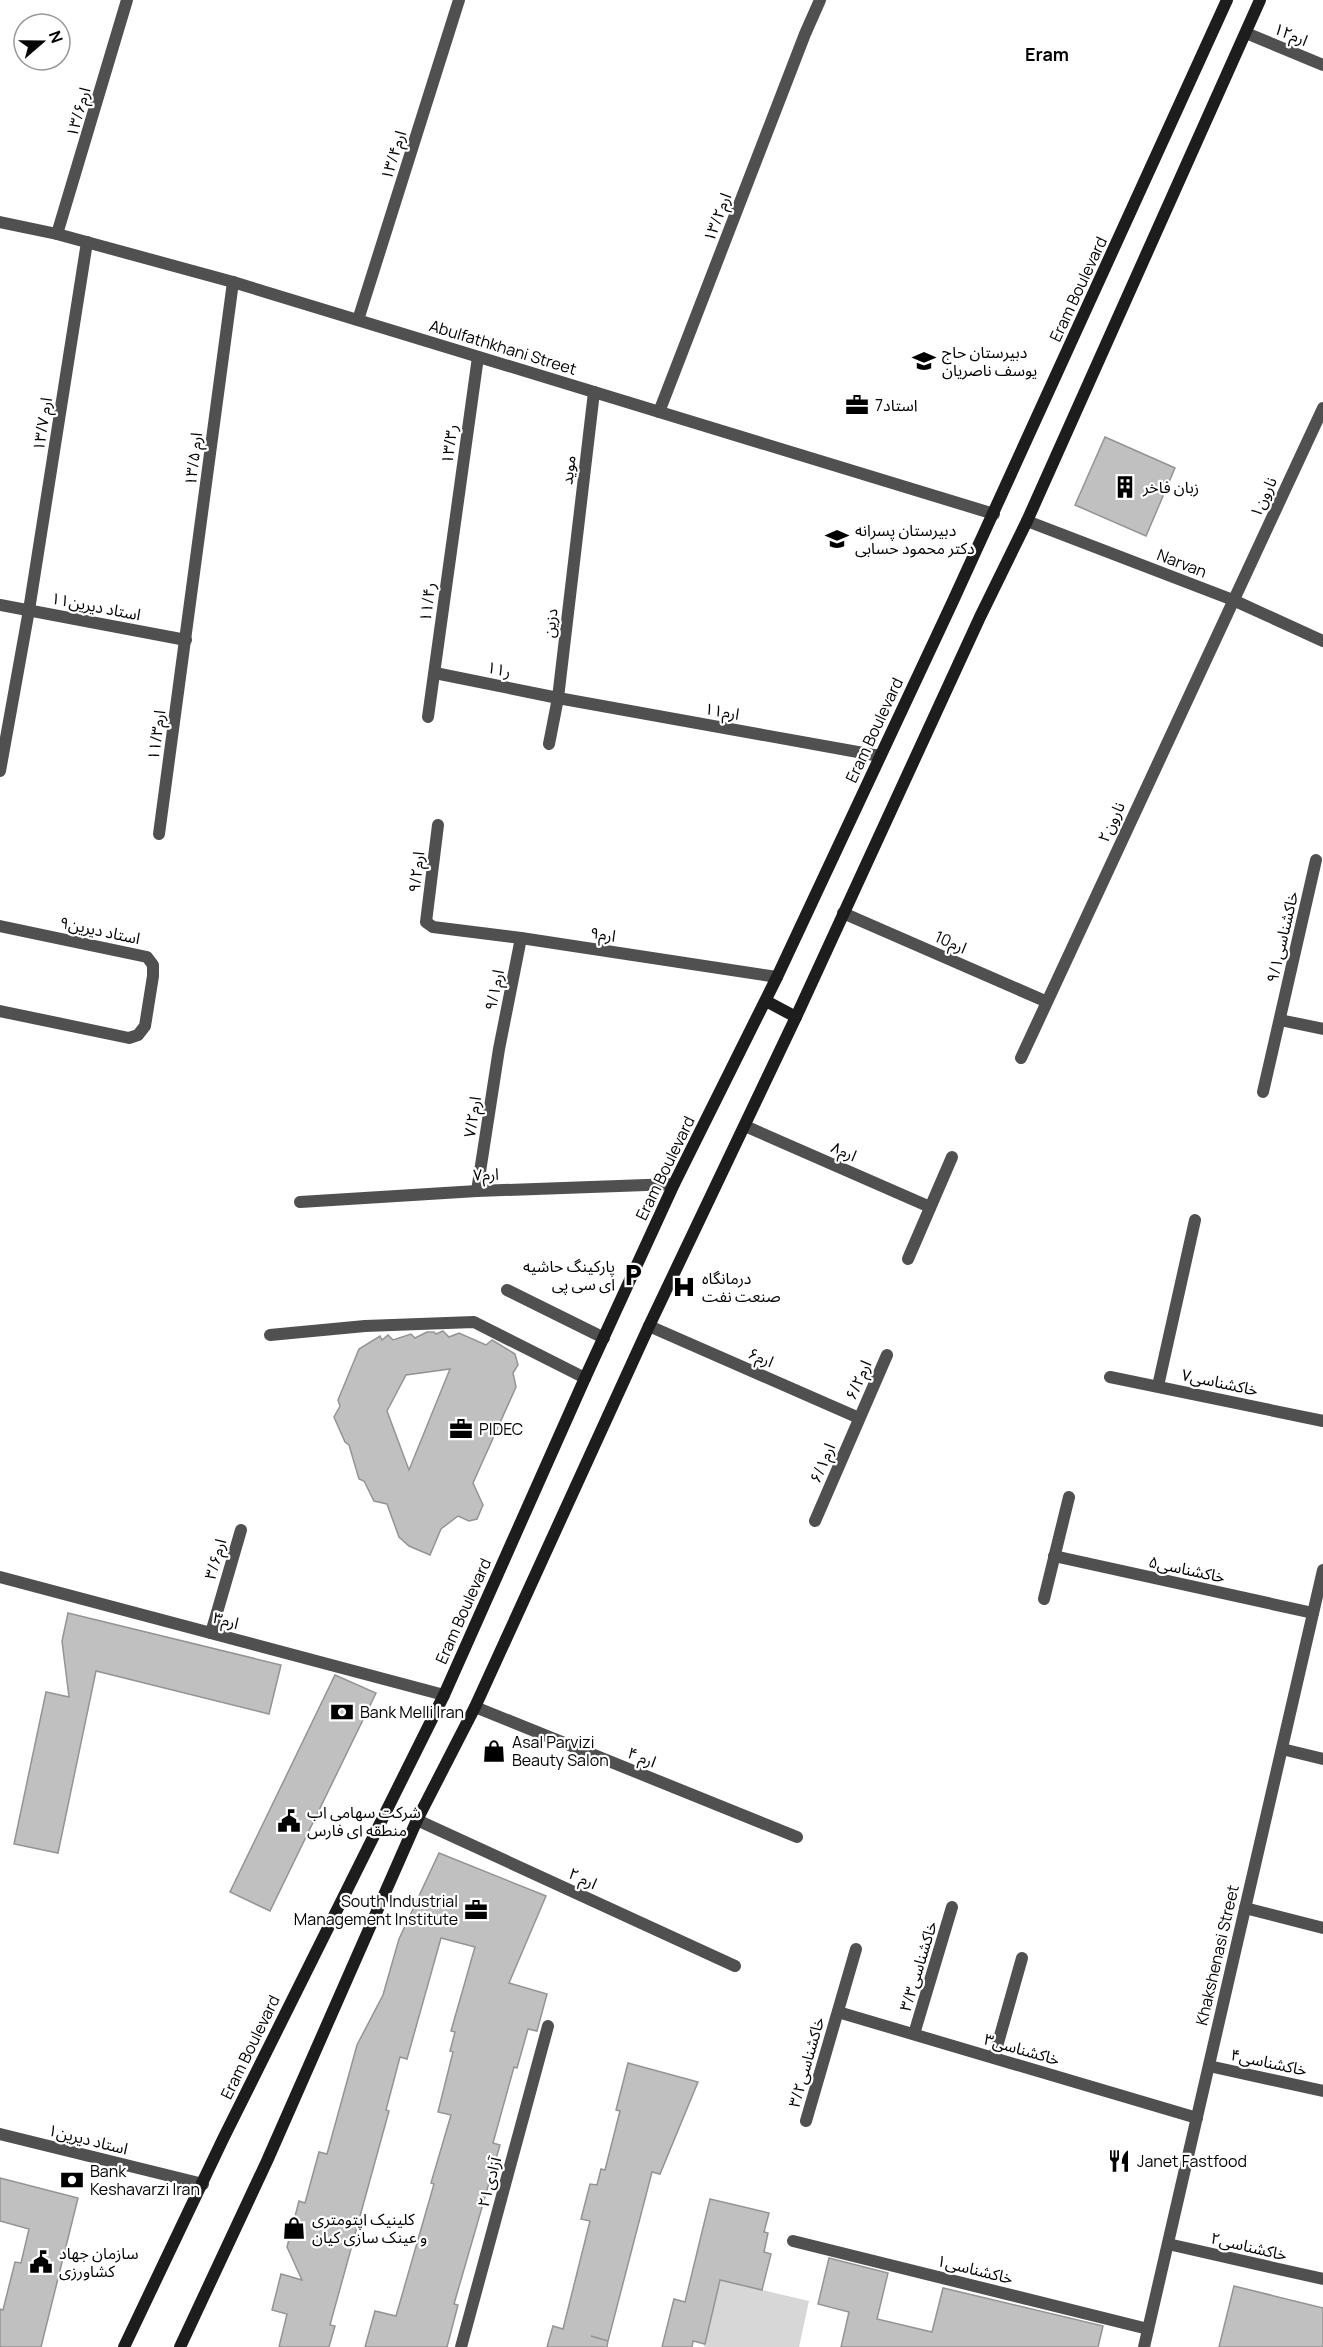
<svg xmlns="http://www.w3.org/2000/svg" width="1323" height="2347" font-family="Manrope,'Noto Sans Arabic',sans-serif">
  <rect width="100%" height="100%" fill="#fff"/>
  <path fill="#d7d7d7" d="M720,2280L809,2301L799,2347H704Z"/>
  <g fill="#c0c0c0" stroke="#949494" stroke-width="1.5" fill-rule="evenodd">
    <path d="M1105,437L1175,468L1146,536L1075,505Z"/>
    <path d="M443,1331L449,1337L459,1333L486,1345L492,1340L515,1354L518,1365L513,1373L516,1387L473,1483L483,1505L477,1519L469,1521L458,1516L441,1529L430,1555L409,1546L399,1537L387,1504L374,1501L364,1481L359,1479L349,1445L345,1442L334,1417L340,1406L338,1400L359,1349L380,1336L382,1340L388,1335L393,1340L411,1334L415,1338L427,1332H434L436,1334ZM450,1369L409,1470L387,1411L406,1375Z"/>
    <path d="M68,1613L281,1665L269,1714L96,1671L58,1853L14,1844L46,1692L69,1697L62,1641Z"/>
    <path d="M335,1675L376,1693L270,1911L230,1892Z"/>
    <path d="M439,1853L546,1896L509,1983L547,1994L537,2031L528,2029L517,2068L514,2067L493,2143L500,2145L454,2304L458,2305L447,2347H365L375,2311L396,2316L434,2184L431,2183L451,2115L438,2112L453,2052L450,2051L455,2032L451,2031L475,1947L441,1938L407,2059L400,2057L386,2110L389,2111L330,2325L335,2326L329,2347H279L287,2314L272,2310L281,2274L302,2280L287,2247L299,2201L305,2203L319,2152L327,2154L357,2045L383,1995L399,1939Z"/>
    <path d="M628,2063L698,2082L660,2174L652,2172L608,2341L591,2336L608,2341L607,2347H547L553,2326L563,2329L590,2221L581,2219L590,2184L597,2185L601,2169L605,2170L620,2111L616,2110Z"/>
    <path d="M0,2178L78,2198L41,2347H0V2309L3,2310L15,2262L21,2263L29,2229L0,2221Z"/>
    <path d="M710,2199L769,2213L764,2232L768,2233L764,2252L771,2254L762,2290L720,2280L705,2344L693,2341L692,2347H662L674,2299L685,2302Z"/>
    <path d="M829,2258L888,2273L877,2319L932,2332L943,2288L1103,2326L1098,2347H841L849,2312L818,2304Z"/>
    <path d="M1234,2286L1323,2308V2347H1219Z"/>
  </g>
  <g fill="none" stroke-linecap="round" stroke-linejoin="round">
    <g stroke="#505050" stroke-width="12">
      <path d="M1246,33L1323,65"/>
      <path d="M0,222L57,234L233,282L994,514"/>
      <path d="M57,234L127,0"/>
      <path d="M358,320L459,0"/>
      <path d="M659,412L805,34L820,0"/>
      <path d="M0,605L186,640"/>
      <path d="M435,673L558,698L880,756"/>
      <path d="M428,717L478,357"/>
      <path d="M549,744L558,698L594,392"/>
      <path d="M0,771L29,610L87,242"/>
      <path d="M438,825L426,922L433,927L521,938L777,977"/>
      <path d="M159,834L233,282"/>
      <path d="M843,913L1045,1001"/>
      <path d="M0,926L147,957L153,965V976L145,1026L138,1035L129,1038L0,1011"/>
      <path d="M1280,1020L1323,1029"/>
      <path d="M1021,1058L1323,408"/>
      <path d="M1263,1092L1316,860"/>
      <path d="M745,1126L930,1207"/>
      <path d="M477,1191L499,1049L521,938"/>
      <path d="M300,1202L477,1191L674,1184"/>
      <path d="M908,1259L952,1157"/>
      <path d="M507,1290L604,1338"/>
      <path d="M649,1326L859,1418"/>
      <path d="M270,1335L365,1326L474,1322L585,1378"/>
      <path d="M1110,1377L1323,1421"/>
      <path d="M1158,1386L1195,1220"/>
      <path d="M815,1521L887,1355"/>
      <path d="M1054,1556L1313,1613"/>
      <path d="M0,1577L444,1695"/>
      <path d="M1044,1599L1069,1497"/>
      <path d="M211,1633L241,1530"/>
      <path d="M475,1707L797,1837"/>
      <path d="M1282,1749L1323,1759"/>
      <path d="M417,1820L735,1966"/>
      <path d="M1245,1908L1323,1928"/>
      <path d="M838,2012L1197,2118"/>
      <path d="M914,2034L952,1907"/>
      <path d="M994,2057L1022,1958"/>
      <path d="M1209,2066L1323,2091"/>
      <path d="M806,2121L856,1949"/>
      <path d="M0,2134L203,2184"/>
      <path d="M793,2241L1148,2329"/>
      <path d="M1168,2244L1323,2279"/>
      <path d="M461,2347L548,2026"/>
    </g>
    <g stroke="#505050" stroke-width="12">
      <path d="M1027,521L1233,600L1323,641"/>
      <path d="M1144,2347L1323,1570"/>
    </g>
    <g stroke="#1d1d1d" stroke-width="12">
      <path d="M766,1001L796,1017"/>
      <path d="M124,2347L223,2139L444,1695L585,1378L674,1184L777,977L953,601L1227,0"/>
      <path d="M180,2347L267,2161L417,1820L475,1707L649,1326L796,1017L980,617L1027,521L1260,0"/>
    </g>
  </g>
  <defs>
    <g id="school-bare" transform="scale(1.8)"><path d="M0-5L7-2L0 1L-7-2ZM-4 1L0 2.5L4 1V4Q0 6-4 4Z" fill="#000" stroke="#fff" stroke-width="2.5" paint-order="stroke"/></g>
    <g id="office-bare" transform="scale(1.8)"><path d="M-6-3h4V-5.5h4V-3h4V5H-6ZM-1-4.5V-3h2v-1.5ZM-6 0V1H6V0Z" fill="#000" stroke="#fff" stroke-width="2.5" paint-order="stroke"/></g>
    <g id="building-bare" transform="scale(1.8)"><path d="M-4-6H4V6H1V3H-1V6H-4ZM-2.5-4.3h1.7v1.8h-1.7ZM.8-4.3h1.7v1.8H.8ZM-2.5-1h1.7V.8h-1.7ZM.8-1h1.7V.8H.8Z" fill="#000" stroke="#fff" stroke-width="2.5" paint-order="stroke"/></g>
    <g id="parking-bare" transform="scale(1.8)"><path d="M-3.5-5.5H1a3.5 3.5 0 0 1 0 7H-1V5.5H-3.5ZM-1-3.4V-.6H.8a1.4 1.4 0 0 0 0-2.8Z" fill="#000" stroke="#fff" stroke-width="2.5" paint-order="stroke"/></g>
    <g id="hospital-bare" transform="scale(1.8)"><path d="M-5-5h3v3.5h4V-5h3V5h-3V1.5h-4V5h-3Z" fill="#000" stroke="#fff" stroke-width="2.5" paint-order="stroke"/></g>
    <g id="bank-bare" transform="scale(1.8)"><path d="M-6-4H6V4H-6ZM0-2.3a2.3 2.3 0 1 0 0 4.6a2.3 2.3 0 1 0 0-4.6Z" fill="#000" stroke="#fff" stroke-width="2.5" paint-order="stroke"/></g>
    <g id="shop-bare" transform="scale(1.8)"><path d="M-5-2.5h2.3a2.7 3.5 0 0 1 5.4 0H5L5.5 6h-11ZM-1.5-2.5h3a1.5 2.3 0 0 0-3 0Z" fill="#000" stroke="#fff" stroke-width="2.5" paint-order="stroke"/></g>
    <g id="civic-bare" transform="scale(1.8)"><path d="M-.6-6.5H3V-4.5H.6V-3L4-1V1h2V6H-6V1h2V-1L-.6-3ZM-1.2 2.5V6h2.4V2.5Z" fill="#000" stroke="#fff" stroke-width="2.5" paint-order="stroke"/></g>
    <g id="restaurant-bare" transform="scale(1.8)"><path d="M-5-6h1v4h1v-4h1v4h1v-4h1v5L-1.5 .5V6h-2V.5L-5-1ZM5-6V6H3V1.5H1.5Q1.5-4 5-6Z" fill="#000" stroke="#fff" stroke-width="2.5" paint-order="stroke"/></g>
  </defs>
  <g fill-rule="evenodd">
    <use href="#school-bare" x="924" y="361"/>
    <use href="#office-bare" x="857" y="405"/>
    <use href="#building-bare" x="1125" y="487"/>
    <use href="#school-bare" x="837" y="539"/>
    <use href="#parking-bare" x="633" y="1275"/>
    <use href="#hospital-bare" x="684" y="1287"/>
    <use href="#office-bare" x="461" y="1429"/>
    <use href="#bank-bare" x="342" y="1712"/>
    <use href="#shop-bare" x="494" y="1751"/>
    <use href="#civic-bare" x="289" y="1821"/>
    <use href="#office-bare" x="476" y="1910"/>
    <use href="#restaurant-bare" x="1119" y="2161"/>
    <use href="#bank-bare" x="72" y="2180"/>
    <use href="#shop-bare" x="294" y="2228"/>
    <use href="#civic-bare" x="41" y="2262"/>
  </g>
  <g text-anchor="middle" stroke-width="4.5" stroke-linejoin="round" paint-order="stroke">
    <g font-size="16" fill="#000" stroke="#fff">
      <text transform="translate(1291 34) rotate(23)" y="6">ارم۱۲</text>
      <text transform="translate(78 112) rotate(-74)" y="6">۱۳/۶ارم</text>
      <text transform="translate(393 155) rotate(-72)" y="6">۱۳/۴ارم</text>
      <text transform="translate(717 217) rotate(-69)" y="6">۱۳/۲ارم</text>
      <text transform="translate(1078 289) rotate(-65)" y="6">Eram Boulevard</text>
      <text transform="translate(503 347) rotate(17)" y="6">Abulfathkhani Street</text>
      <text transform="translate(42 424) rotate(-81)" y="6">۱۳/۷ ارم</text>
      <text transform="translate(449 444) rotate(-82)" y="6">۱۳/۳ر</text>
      <text transform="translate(193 459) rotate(-83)" y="6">۱۳/۵ ارم</text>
      <text transform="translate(568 470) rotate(-83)" y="6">موید</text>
      <text transform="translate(1263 497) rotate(-65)" y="6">نارون۱</text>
      <text transform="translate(1182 563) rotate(21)" y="6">Narvan</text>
      <text transform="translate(427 602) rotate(-83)" y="6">۱۱/۴ر</text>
      <text transform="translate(96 606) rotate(11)" y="6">استاد دیرین۱۱</text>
      <text transform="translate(550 623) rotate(-83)" y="6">دزین</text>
      <text transform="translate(499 669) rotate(12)" y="6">۱۱ر</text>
      <text transform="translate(722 711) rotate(10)" y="6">ارم۱۱</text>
      <text transform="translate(874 730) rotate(-65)" y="6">Eram Boulevard</text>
      <text transform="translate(156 735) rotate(-82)" y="6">۱۱/۳ارم</text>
      <text transform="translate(1111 822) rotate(-65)" y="6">نارون۲</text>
      <text transform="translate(416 872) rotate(-83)" y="6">۹/۲ارم</text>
      <text transform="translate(100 930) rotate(12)" y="6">استاد دیرین۹</text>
      <text transform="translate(603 934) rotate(9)" y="6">ارم۹</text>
      <text transform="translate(1282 937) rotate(-77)" y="6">۹/۱خاکشناسی</text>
      <text transform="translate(951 942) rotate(24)" y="6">ارم10</text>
      <text transform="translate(494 990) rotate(-78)" y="6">۹/۱ارم</text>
      <text transform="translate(472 1117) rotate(-81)" y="6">۷/۲ارم</text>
      <text transform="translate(844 1151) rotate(24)" y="6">ارم۸</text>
      <text transform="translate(665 1168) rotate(-64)" y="6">Eram Boulevard</text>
      <text transform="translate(486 1174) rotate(-2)" y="6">ارم۷</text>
      <text transform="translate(761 1357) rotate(24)" y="6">ارم۶</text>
      <text transform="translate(858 1380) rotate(-66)" y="6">۶/۲ارم</text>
      <text transform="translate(1220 1382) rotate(12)" y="6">خاکشناسی۷</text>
      <text transform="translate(822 1463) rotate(-67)" y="6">۶/۱ارم</text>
      <text transform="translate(215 1559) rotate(-74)" y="6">۳/۶ارم</text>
      <text transform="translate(1187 1569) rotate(12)" y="6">خاکشناسی۵</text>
      <text transform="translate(463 1611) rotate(-66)" y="6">Eram Boulevard</text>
      <text transform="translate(226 1620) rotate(15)" y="6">ارم۳</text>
      <text transform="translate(642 1757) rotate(22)" y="6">ارم ۴</text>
      <text transform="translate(583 1878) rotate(25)" y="6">ارم ۲</text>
      <text transform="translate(1217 1955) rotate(-77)" y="6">Khakshenasi Street</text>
      <text transform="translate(918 1966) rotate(-73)" y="6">۳/۳خاکشناسی</text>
      <text transform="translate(250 2047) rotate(-64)" y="6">Eram Boulevard</text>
      <text transform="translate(1022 2049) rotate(16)" y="6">خاکشناسی۳</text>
      <text transform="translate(806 2062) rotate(-74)" y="6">۳/۲خاکشناسی</text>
      <text transform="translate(1269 2062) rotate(12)" y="6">خاکشناسی۴</text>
      <text transform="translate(88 2139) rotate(14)" y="6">استاد دیرین۱</text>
      <text transform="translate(489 2182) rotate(-75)" y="6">آزادی۲۱</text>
      <text transform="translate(1249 2246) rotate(13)" y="6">خاکشناسی۲</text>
      <text transform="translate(975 2269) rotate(14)" y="6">خاکشناسی۱</text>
    </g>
    <g font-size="16" fill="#000" stroke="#fff" text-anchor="start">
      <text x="942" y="358">دبیرستان حاج<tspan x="942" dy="18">یوسف ناصریان</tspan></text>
      <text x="875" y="411">7استاد</text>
      <text x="1143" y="493">زبان فاخر</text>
      <text x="855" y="536">دبیرستان پسرانه<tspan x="855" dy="18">دکتر محمود حسابی</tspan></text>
      <text x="615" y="1272" text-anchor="end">پارکینگ حاشیه<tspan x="615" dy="18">ای سی پی</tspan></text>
      <text x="702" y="1284">درمانگاه<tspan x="702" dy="18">صنعت نفت</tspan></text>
      <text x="479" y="1435">PIDEC</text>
      <text x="360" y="1718">Bank Melli Iran</text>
      <text x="512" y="1748">Asal Parvizi<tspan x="512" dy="18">Beauty Salon</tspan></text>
      <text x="307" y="1818">شرکت سهامی اب<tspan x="307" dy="18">منطقه ای فارس</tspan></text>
      <text x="458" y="1907" text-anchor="end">South Industrial<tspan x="458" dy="18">Management Institute</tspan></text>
      <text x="1137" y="2167">Janet Fastfood</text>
      <text x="90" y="2177">Bank<tspan x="90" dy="18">Keshavarzi Iran</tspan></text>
      <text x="312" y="2225">کلینیک اپتومتری<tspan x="312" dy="18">و عینک سازی کیان</tspan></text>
      <text x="59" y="2259">سازمان جهاد<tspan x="59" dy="18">کشاورزی</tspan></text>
    </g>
    <g font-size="18" font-weight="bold" fill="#000" stroke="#fff">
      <text x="1047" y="61">Eram</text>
    </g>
  </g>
  <g transform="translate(42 42) rotate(70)"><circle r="28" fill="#ffffff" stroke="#999999" stroke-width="1.5"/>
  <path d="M0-4.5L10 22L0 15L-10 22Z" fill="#000000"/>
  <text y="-9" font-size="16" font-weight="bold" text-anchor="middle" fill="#000000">N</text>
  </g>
</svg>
